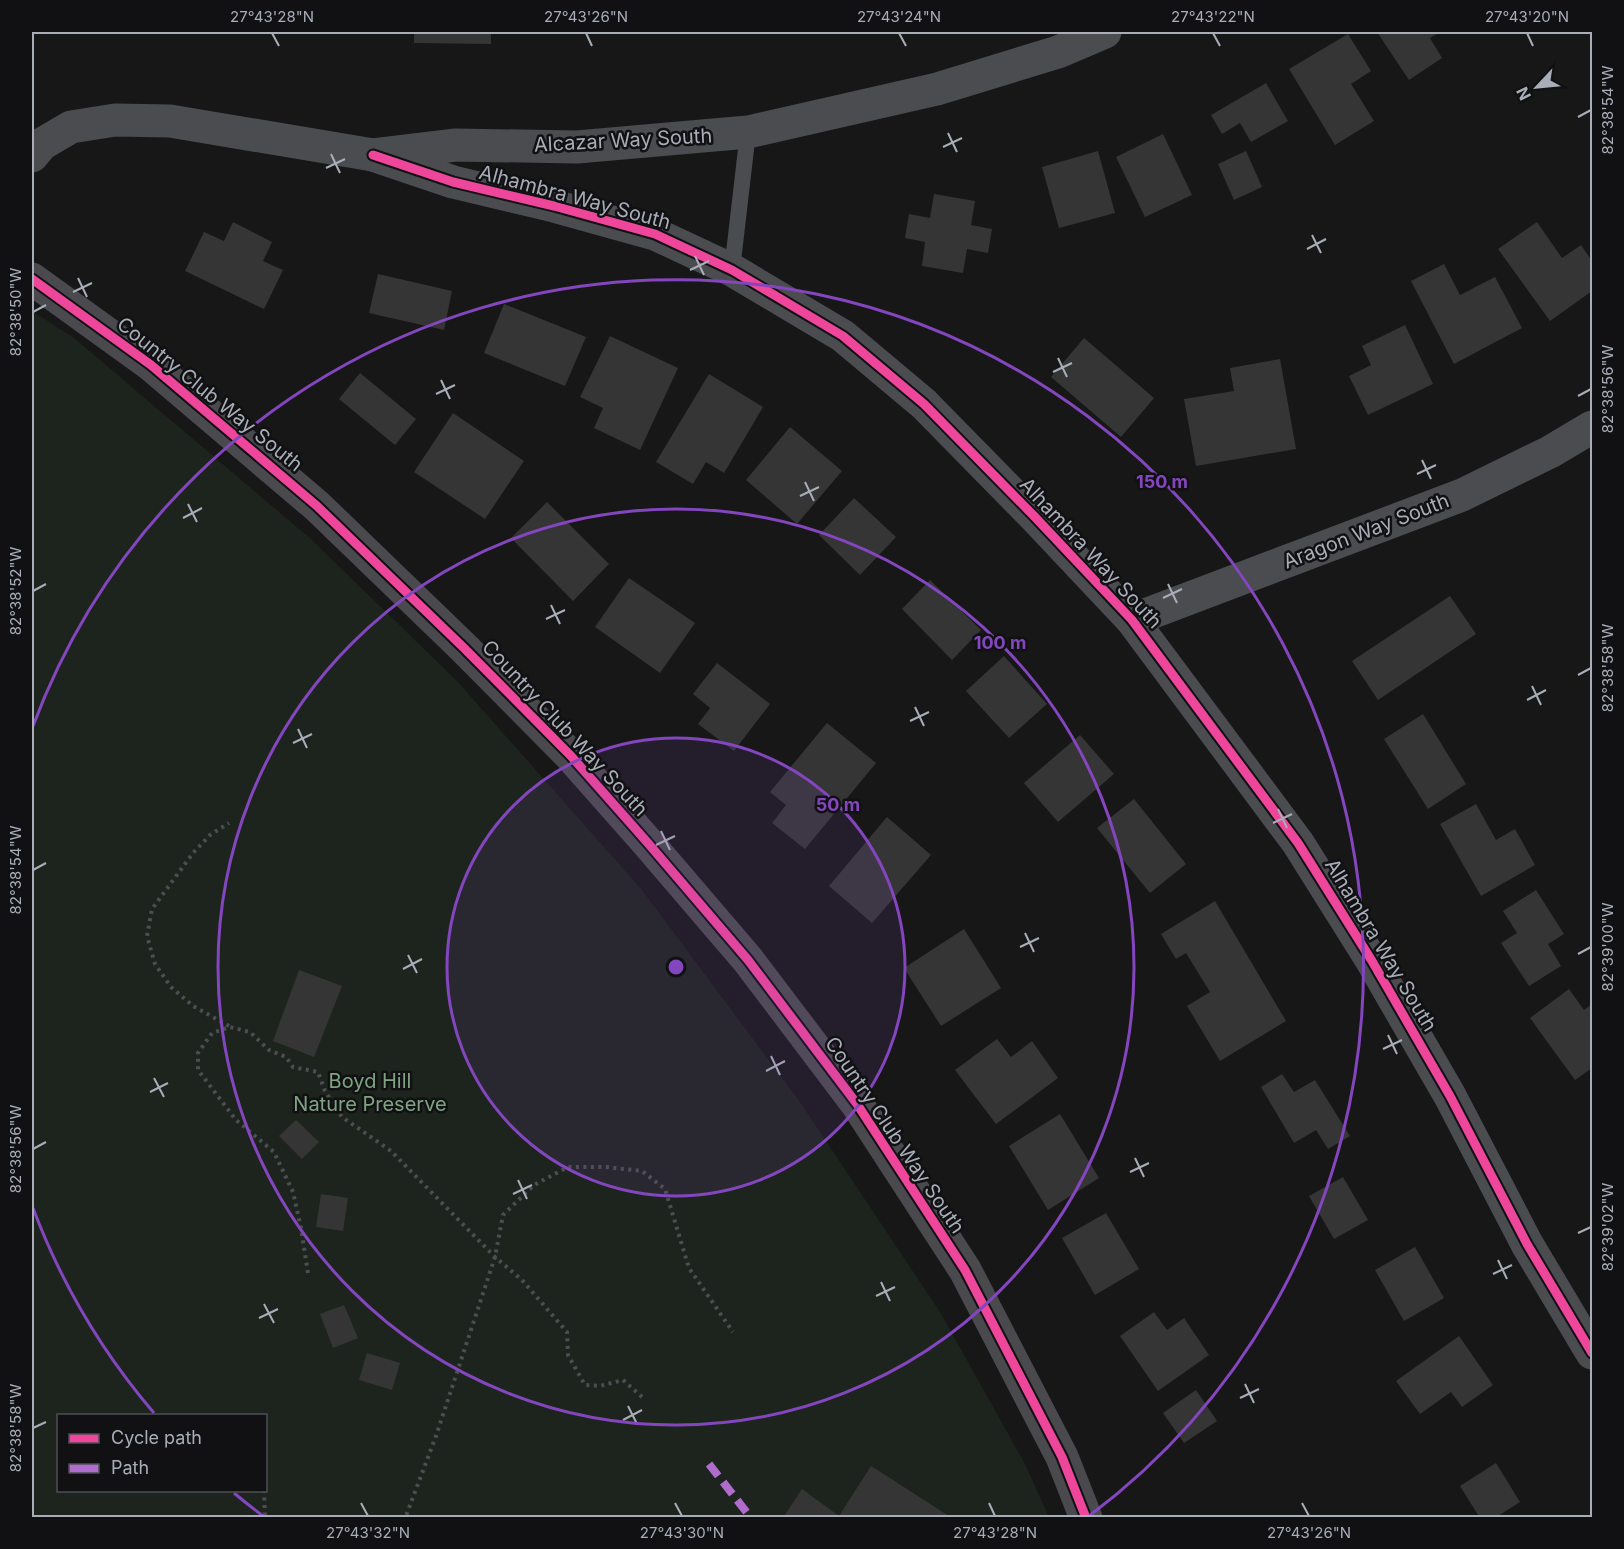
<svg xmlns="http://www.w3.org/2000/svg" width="1624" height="1549" font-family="Inter,sans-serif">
  <rect width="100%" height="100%" fill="#171717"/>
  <path fill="#1d241e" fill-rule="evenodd" d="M32,311L74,338L312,540L457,681L642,890L800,1102L940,1312L1025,1464L1049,1517H32ZM58,1416H266V1490H58Z"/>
  <g fill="#353536">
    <path d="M414,32H491V44L414,43Z"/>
    <path d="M1377,32H1440L1430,38L1442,58L1409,80Z"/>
    <path d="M1348,34L1371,71L1351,84L1374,121L1335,145L1289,69Z"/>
    <path d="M1266,83L1288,121L1251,142L1240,123L1222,134L1211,115Z"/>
    <path d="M1163,134L1192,195L1145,217L1116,157Z"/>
    <path d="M1098,151L1115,213L1059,228L1042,167Z"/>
    <path d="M1246,151L1262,187L1234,200L1218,164Z"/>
    <path d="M934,194L975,201L971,225L992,229L988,253L967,249L963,273L922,266L925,242L905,238L909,214L930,218Z"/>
    <path d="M233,222L272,242L263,261L283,270L264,309L185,271L204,232L224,241Z"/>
    <path d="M1537,222L1562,258L1581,245L1592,261V291L1550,321L1498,249Z"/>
    <path d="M1444,264L1460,295L1495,277L1522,328L1454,364L1411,281Z"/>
    <path d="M378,274L452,291L444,330L369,313Z"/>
    <path d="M504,304L586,337L565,386L484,353Z"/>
    <path d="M1405,325L1433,384L1368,415L1349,376L1371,365L1362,346Z"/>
    <path d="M610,336L678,368L640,450L594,428L603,408L580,397Z"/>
    <path d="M1084,338L1154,398L1121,437L1051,377Z"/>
    <path d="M1280,359L1296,449L1196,466L1184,399L1234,391L1230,368Z"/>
    <path d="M360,373L416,419L395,445L339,399Z"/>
    <path d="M709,374L763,407L724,473L706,462L693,484L656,462Z"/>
    <path d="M453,413L524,461L485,519L414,472Z"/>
    <path d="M790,427L842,471L797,524L746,480Z"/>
    <path d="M854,498L896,537L860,575L819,535Z"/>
    <path d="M547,502L609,564L573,601L511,538Z"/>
    <path d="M629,578L695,623L660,673L595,627Z"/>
    <path d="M930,580L981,630L952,660L902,609Z"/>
    <path d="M1450,596L1476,634L1378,700L1352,661Z"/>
    <path d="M1004,656L1047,704L1009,738L966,691Z"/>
    <path d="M717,663L770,704L734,751L698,724L710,708L693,694Z"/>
    <path d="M1423,714L1466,784L1428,809L1384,739Z"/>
    <path d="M827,723L876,763L805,849L772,823L786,805L770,792Z"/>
    <path d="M1080,735L1114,774L1058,822L1024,783Z"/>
    <path d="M1134,799L1186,864L1150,893L1097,828Z"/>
    <path d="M1476,804L1496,840L1515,829L1535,865L1481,896L1440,824Z"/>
    <path d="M887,817L931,855L872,923L829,886Z"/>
    <path d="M1536,890L1564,934L1548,944L1561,966L1529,986L1501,943L1517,933L1503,911Z"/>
    <path d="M1215,901L1286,1021L1220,1061L1187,1006L1210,992L1186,953L1176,959L1161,934Z"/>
    <path d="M964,929L1001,988L941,1026L904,968Z"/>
    <path d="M299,970L342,986L314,1057L273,1041Z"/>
    <path d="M1569,989L1584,1010L1592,1004V1068L1575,1080L1530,1018Z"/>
    <path d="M997,1039L1011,1057L1032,1041L1058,1078L996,1124L955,1070Z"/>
    <path d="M1282,1074L1294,1092L1315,1080L1350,1136L1328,1149L1316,1130L1294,1143L1261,1087Z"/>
    <path d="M1060,1114L1099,1178L1048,1210L1009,1146Z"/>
    <path d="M296,1120L319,1142L302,1159L279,1136Z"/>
    <path d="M1343,1177L1368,1220L1334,1239L1309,1196Z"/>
    <path d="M321,1194L348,1198L343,1231L316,1227Z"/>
    <path d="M1106,1213L1139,1269L1095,1295L1062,1238Z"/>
    <path d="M1415,1247L1444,1298L1404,1321L1375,1270Z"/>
    <path d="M344,1305L358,1338L333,1348L320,1314Z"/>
    <path d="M1154,1312L1167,1330L1184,1318L1209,1355L1158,1391L1120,1336Z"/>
    <path d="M1459,1336L1493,1385L1462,1407L1451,1392L1420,1414L1396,1381Z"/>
    <path d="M367,1353L400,1363L392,1390L359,1380Z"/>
    <path d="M1196,1390L1217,1421L1184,1443L1163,1413Z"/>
    <path d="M1496,1463L1520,1502L1495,1518H1480L1460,1486Z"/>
    <path d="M871,1466L952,1518H783L802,1489L839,1516Z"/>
  </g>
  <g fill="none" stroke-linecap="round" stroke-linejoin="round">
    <g stroke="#4d4e52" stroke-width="4" stroke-dasharray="3 4.5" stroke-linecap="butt">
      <path d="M229,1026L193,1006L171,987L155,964L147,936L152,909L193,853L210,835L229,823"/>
      <path d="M308,1273L301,1228L293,1192L274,1152L236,1120L198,1070V1053L212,1033L230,1027L250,1032L269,1050L286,1057L293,1067L318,1072L325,1091L342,1117L391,1151L495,1257L522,1280L567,1332L568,1355L585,1385L600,1386L623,1380L642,1397"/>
      <path d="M264,1490L265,1518"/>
      <path d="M400,1518L406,1516L436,1436L495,1257L503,1215L534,1185L568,1167H606L642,1171L665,1189L689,1268L733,1332"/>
    </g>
    <path stroke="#4b4c50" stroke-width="16" d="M732,270L748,132"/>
    <g stroke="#4b4c50" stroke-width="33">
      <path d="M373,155L453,182L554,206L655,234L732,270L843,336L924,404L1034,516L1132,620L1298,843L1372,961L1450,1096L1527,1244L1592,1353"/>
      <path d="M32,156L42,144L71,127L115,120L170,121L373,155L456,145L577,147L748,132L937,89L1058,52L1105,32"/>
      <path d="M1132,620L1462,495L1550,452L1592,427"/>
    </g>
    <path stroke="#4a4a4e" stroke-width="33" d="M32,279L151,365L317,506L464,648L571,756L647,842L748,960L857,1104L965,1270L1062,1457L1086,1518"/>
    <path stroke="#b06ccc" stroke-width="8" stroke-dasharray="15 8" stroke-linecap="butt" d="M709,1464L751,1518"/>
    <g stroke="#111113" stroke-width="13">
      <g id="cycleway">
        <path d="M373,155L453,182L554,206L655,234L732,270L843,336L924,404L1034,516L1132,620L1298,843L1372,961L1450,1096L1527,1244L1592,1353"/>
        <path d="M32,279L151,365L317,506L464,648L571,756L647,842L748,960L857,1104L965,1270L1062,1457L1086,1518"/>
      </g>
    </g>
    <use href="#cycleway" stroke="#ed469a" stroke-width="9"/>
  </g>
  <path fill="none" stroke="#a8adb8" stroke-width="2" d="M272,33L279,46M586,33L592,46M899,33L906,46M1213,33L1220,46M1527,33L1533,46M1578,117L1591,110M948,133L957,152M943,147L962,138M331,154L340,173M326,168L345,159M1312,235L1321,253M1307,249L1326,239M695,256L704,275M690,270L709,261M78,278L87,297M73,292L92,283M33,312L46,305M1058,358L1067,377M1053,372L1072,363M441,380L450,399M436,394L455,385M1578,396L1591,389M1422,460L1431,479M1417,474L1436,465M805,482L814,501M800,496L819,487M188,504L197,522M183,518L202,508M1168,584L1177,603M33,591L46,584M1163,598L1182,589M551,605L560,624M546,619L565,610M1578,675L1591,668M1532,686L1541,705M1527,700L1546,690M915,707L924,726M910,721L929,712M298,729L307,748M293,743L312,734M1278,809L1287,828M1273,823L1292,814M661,831L670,850M656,845L675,836M33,870L46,863M1025,933L1034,952M1020,947L1039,938M1578,954L1591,947M408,955L417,973M403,969L422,959M1388,1035L1397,1054M1383,1049L1402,1040M771,1056L780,1075M766,1071L785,1061M154,1078L164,1097M150,1092L168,1083M33,1149L46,1142M1135,1158L1144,1177M1130,1172L1149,1163M518,1180L527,1199M513,1194L532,1185M1578,1233L1591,1227M1498,1260L1507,1279M1493,1274L1512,1265M881,1282L890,1301M876,1296L895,1287M264,1304L274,1323M259,1318L278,1309M1245,1384L1254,1403M1240,1398L1259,1389M628,1406L637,1424M623,1420L642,1410M33,1428L46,1422M361,1503L368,1516M675,1503L682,1516M989,1503L995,1516M1302,1503L1309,1516"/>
  <circle cx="676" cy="967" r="229" fill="#8446be" fill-opacity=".12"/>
  <g fill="none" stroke="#8446be" stroke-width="3">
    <circle cx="676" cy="967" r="229"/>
    <circle cx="676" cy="967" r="458"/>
    <path d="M263 1516A687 687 0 0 1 234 1493M154 1413A687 687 0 0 1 33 1208M33 726A687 687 0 1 1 1089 1516"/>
  </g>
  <g text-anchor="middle" stroke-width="5" stroke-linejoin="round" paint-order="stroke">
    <g font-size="20" fill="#a8adb8" stroke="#111113">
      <text transform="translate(623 140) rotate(-3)" y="7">Alcazar Way South</text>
      <text transform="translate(575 197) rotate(15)" y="7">Alhambra Way South</text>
      <text transform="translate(210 394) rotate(39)" y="7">Country Club Way South</text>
      <text transform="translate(1366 531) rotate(-21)" y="7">Aragon Way South</text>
      <text transform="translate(1091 553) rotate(47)" y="7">Alhambra Way South</text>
      <text transform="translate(565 728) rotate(47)" y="7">Country Club Way South</text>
      <text transform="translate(1381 945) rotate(59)" y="7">Alhambra Way South</text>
      <text transform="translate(895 1135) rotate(56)" y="7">Country Club Way South</text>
    </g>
    <g font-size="20" fill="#7fa381" stroke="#111113">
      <text x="370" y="1088">Boyd Hill<tspan x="370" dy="23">Nature Preserve</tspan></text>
    </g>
  </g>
  <circle cx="676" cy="967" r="9" fill="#8446be" stroke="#111113" stroke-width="3"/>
  <g font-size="18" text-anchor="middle" font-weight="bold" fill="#8446be" stroke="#111113" stroke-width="5" stroke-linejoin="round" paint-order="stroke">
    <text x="1162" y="488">150 m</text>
    <text x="1000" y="649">100 m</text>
    <text x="838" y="811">50 m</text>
  </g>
  <rect width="1624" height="1549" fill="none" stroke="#111113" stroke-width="66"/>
  <rect x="57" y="1414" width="210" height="78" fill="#111113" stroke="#4d4f55" stroke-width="1.5"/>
  <rect x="69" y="1434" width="30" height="9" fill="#ed469a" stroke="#4d4f55" stroke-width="1.5"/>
  <text x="111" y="1444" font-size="18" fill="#a8adb8">Cycle path</text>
  <rect x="69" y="1464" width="30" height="9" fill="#b06ccc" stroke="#4d4f55" stroke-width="1.5"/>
  <text x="111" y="1474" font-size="18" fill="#a8adb8">Path</text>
  <g transform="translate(1537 87) rotate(244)" stroke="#111113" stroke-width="4.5" paint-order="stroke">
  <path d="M0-4.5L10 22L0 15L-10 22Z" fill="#a8adb8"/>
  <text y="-9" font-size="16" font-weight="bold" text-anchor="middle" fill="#a8adb8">N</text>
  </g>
  <rect x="33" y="33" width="1558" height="1483" fill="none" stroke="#a8adb8" stroke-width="2"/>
  <g font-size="15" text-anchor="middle" fill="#a8adb8">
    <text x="272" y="22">27°43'28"N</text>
    <text x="586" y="22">27°43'26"N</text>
    <text x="899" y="22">27°43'24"N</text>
    <text x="1213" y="22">27°43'22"N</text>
    <text x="1527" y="22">27°43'20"N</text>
    <text transform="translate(1608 110) rotate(-90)" y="5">82°38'54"W</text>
    <text transform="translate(16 312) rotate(-90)" y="5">82°38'50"W</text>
    <text transform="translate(1608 389) rotate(-90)" y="5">82°38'56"W</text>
    <text transform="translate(16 591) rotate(-90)" y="5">82°38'52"W</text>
    <text transform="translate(1608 668) rotate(-90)" y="5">82°38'58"W</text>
    <text transform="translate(16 870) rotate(-90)" y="5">82°38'54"W</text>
    <text transform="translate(1608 947) rotate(-90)" y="5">82°39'00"W</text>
    <text transform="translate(16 1149) rotate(-90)" y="5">82°38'56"W</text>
    <text transform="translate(1608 1227) rotate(-90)" y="5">82°39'02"W</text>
    <text transform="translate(16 1428) rotate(-90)" y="5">82°38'58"W</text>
    <text x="368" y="1538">27°43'32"N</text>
    <text x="682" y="1538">27°43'30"N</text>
    <text x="995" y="1538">27°43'28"N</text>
    <text x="1309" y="1538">27°43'26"N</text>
  </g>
</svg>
